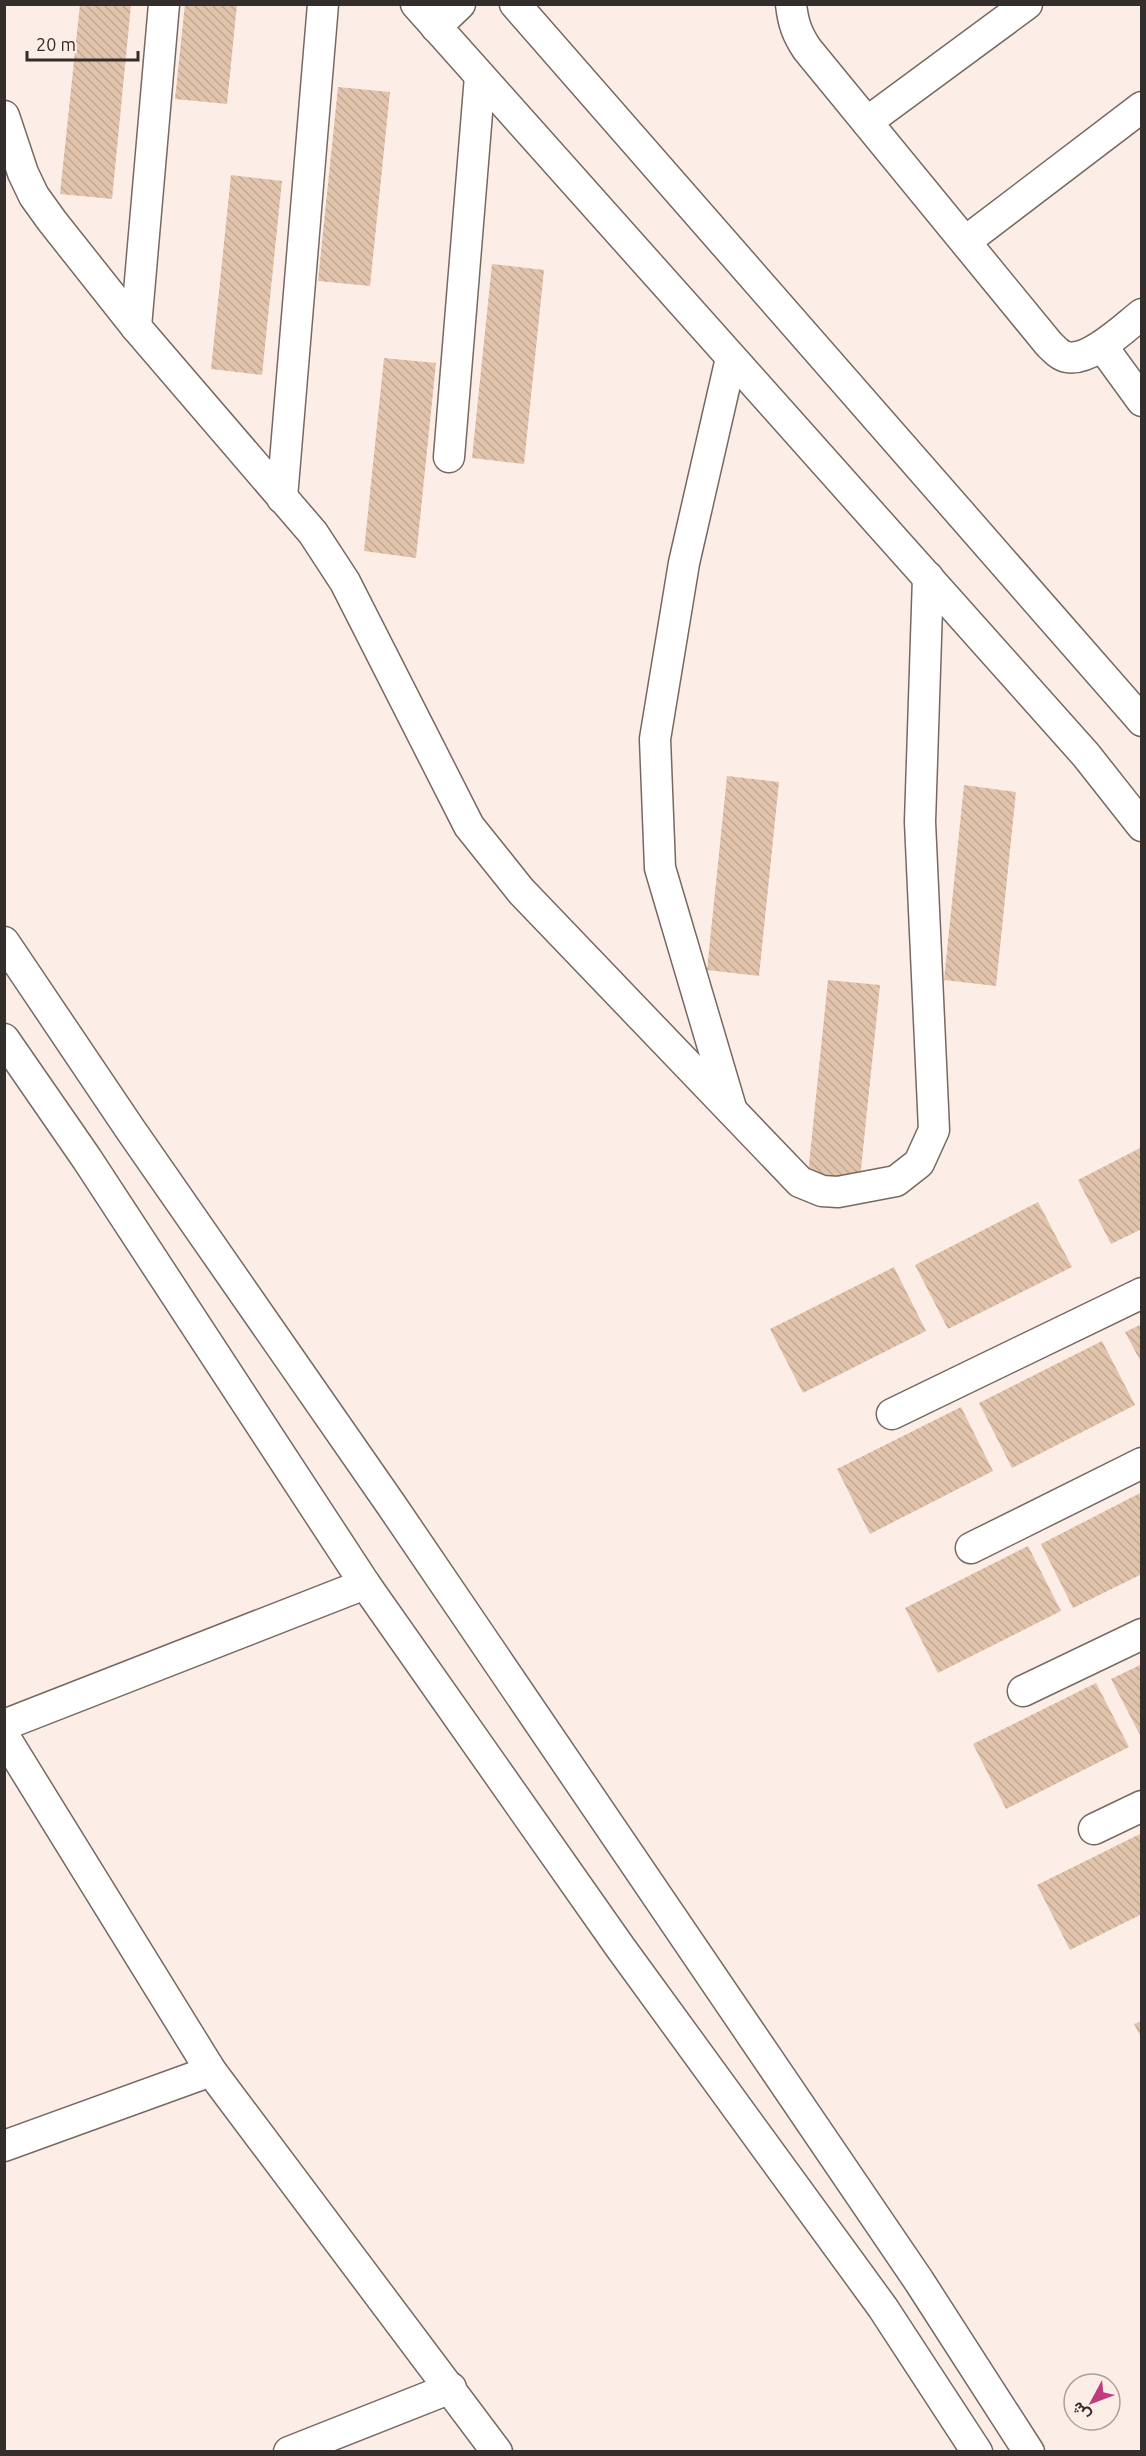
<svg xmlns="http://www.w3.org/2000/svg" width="1146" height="2456" font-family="Ubuntu,Vazirmatn,sans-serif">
  <defs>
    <pattern id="building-back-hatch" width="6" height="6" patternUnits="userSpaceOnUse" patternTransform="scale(1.5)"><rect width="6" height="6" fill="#e1c4ab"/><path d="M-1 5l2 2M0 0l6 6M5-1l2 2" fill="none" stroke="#c2a993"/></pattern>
  </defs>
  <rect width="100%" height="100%" fill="#fceee7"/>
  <g fill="url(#building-back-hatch)">
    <path d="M80,4L131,5L112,199L60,194Z"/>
    <path d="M185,4H237L227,104L175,99Z"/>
    <path d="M338,87L390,92L370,286L318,281Z"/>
    <path d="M231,175L282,181L262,375L211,369Z"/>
    <path d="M492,264L544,270L524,464L472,458Z"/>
    <path d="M384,358L436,363L416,558L364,551Z"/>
    <path d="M727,776L779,782L759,976L707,970Z"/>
    <path d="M964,785L1016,792L996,986L944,980Z"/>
    <path d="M828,980L880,985L860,1179L808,1174Z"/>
    <path d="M1142,1147V1229L1111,1244L1078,1180Z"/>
    <path d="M1038,1202L1072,1267L948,1329L915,1265Z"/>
    <path d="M894,1267L926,1331L803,1393L770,1329Z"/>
    <path d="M1142,1324V1364L1125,1332Z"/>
    <path d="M1102,1341L1135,1405L1012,1468L979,1403Z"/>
    <path d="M961,1407L993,1471L870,1534L837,1469Z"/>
    <path d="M1142,1492V1574L1073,1608L1041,1544Z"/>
    <path d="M1028,1546L1061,1611L938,1673L905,1608Z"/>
    <path d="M1142,1664V1739L1111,1679Z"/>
    <path d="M1096,1683L1129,1747L1006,1809L973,1744Z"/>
    <path d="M1142,1833V1914L1070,1950L1037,1885Z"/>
    <path d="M1142,2021V2039L1134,2024Z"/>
  </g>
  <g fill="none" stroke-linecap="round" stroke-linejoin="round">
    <g stroke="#766963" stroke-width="33">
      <g id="minor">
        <path d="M416,4L1086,755L1142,826"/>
        <path d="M515,4L1142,721"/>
        <path d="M791,4C793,23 797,34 807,49L1048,343C1053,348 1060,356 1067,357C1090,362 1125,327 1142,314"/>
        <path d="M436,27L460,4"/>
        <path d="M4,116L23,173L34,196L52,221L136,327L313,533L345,582L469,826L521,891L800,1182L822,1191L838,1192L896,1181L919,1163L934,1130L920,822L928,577"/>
        <path d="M867,122L1027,4"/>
        <path d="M966,241L1142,107"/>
        <path d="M136,327L164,4"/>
        <path d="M1102,346L1142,401"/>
        <path d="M731,358L684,563L655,739L660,868L731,1108"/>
        <path d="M449,457L480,76"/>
        <path d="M282,498L323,4"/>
        <path d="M4,942L130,1129L392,1506L919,2281L1029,2452"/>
        <path d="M4,1039L87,1159L365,1584L620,1947L883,2308L977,2452"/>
        <path d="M892,1414L1142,1293"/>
        <path d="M971,1548L1142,1463"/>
        <path d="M1023,1691L1142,1634"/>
        <path d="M4,1725L365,1584"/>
        <path d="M4,1736L211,2071L497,2452"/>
        <path d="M1094,1829L1142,1806"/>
        <path d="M4,2146L211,2071"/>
        <path d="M289,2452L451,2388"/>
      </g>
    </g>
    <use href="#minor" stroke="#fff" stroke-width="30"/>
  </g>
  <rect width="1146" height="2456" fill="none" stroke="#332d2b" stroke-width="12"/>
  <g transform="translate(1092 2402) rotate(229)"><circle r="28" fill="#fceee7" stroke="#aca19c" stroke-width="1.5"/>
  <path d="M0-4.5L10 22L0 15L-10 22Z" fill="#c03c80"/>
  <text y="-9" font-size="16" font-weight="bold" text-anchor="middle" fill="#332d2b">ش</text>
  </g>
  <path d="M27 51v9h111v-9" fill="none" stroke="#332d2b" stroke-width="3"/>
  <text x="36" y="51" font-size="18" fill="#332d2b" stroke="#fceee7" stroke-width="4.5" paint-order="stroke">20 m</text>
</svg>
